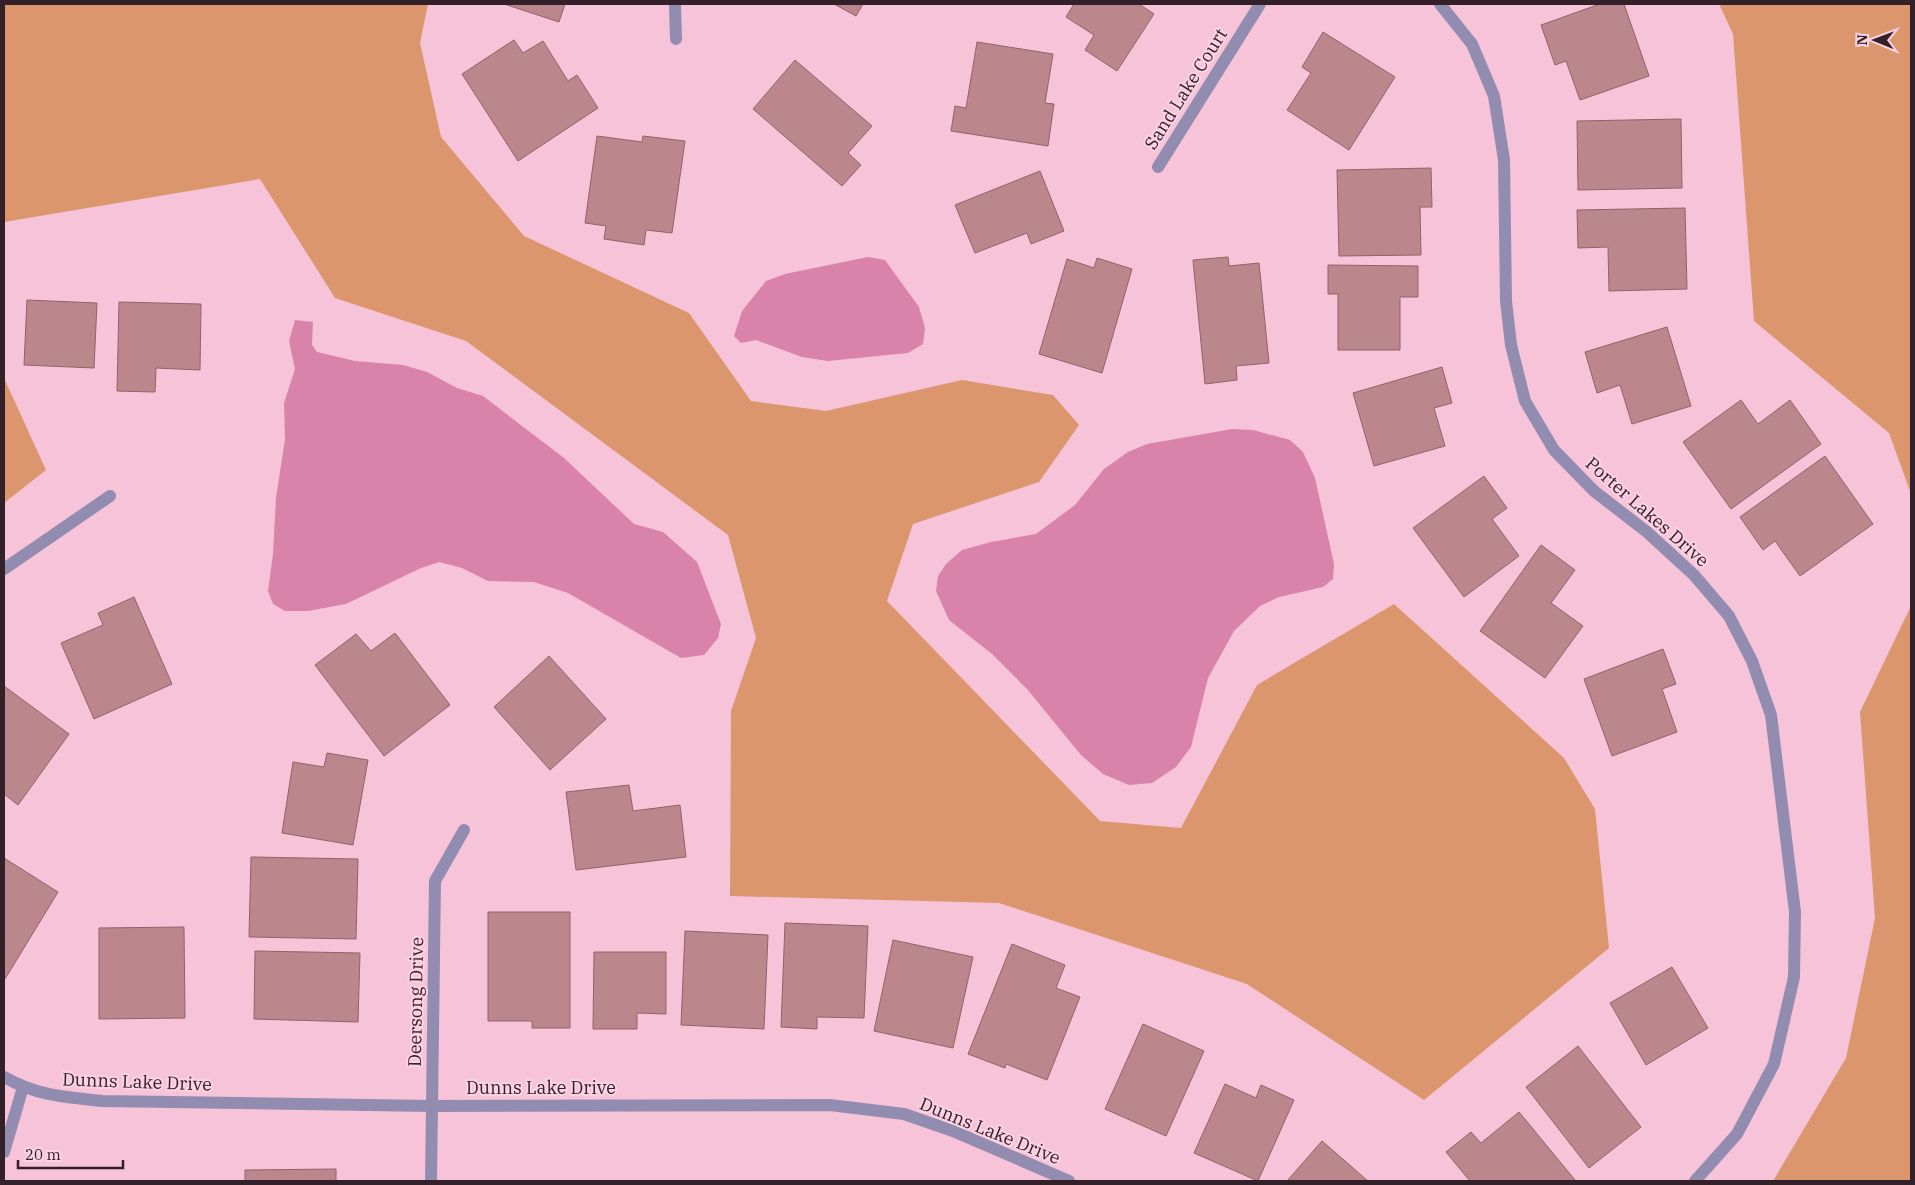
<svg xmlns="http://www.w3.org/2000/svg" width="1915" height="1185" font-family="'IBM Plex Serif',serif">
  <rect width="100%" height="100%" fill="#f6c3d8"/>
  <g fill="#dc966d">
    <path d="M4,4H428L420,43L441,137L524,236L689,313L751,401L826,411L962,380L1053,395L1079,425L1039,482L913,524L887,601L1100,821L1181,828L1257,685L1394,604L1564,758L1595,809L1609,948L1424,1100L1247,984L999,903L730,896L731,711L756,638L728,535L466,341L335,298L260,179L4,222Z"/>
    <path d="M1719,4H1911V494L1889,433L1754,321L1733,34Z"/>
    <path d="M4,378L46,470L4,503Z"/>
    <path d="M1911,606V1181H1773L1846,1058L1875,918L1860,712Z"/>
  </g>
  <g fill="#d983aa">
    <path d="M868,257L885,260L919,307L925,328L923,344L908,353L828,361L802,357L756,340L741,343L734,336L742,311L766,281L785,274Z"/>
    <path d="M295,320L313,322L312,345L317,352L355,361L403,365L427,372L457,388L483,396L564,458L634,524L663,532L697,562L721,624L718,638L704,655L681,658L568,593L534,582L488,581L462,568L439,562L421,568L346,604L308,611H285L273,604L268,591L273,554L276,498L285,439L284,403L295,369L289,341Z"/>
    <path d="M1232,429L1253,430L1290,440L1303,452L1315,478L1334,564L1333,579L1323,587L1279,597L1260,606L1234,631L1208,678L1191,747L1176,767L1152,783L1129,785L1103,774L1081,755L1027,689L992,654L949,620L936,591L938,576L946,564L962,550L991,542L1036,534L1075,505L1104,469L1128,452L1147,444Z"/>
  </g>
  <g fill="#bb878d" stroke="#926267">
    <path d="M504,4H565L559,22Z"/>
    <path d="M834,4H863L856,16Z"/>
    <path d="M1074,4H1139L1154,14L1117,71L1085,50L1094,35L1066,17Z"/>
    <path d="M1600,4H1624L1649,76L1580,100L1566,61L1555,65L1541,25Z"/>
    <path d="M1323,32L1395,77L1349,150L1287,110L1311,73L1302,67Z"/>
    <path d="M514,40L523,53L543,41L568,81L577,75L598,108L518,161L462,74Z"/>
    <path d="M977,42L1053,54L1045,103L1054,104L1048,146L951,131L955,106L966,108Z"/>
    <path d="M795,60L872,126L848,153L861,165L842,186L753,109Z"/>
    <path d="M1681,119L1682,188L1578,190L1577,121Z"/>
    <path d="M597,136L642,142L643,136L685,141L672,233L646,230L644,245L604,239L606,226L585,223Z"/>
    <path d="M1431,168L1432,207H1420L1421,255L1339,256L1337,170Z"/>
    <path d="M1040,171L1064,231L1031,244L1027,233L975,253L955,205Z"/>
    <path d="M1685,208L1687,289L1609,291L1608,247L1578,248L1577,210Z"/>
    <path d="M1228,257L1229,266L1259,263L1269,363L1236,366L1237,380L1205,384L1193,260Z"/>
    <path d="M1097,258L1132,269L1102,373L1039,354L1067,259L1094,268Z"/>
    <path d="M1328,265L1418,266V297H1400V350H1338V294H1328Z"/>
    <path d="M27,300L97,303L94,368L24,365Z"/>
    <path d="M119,302L201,304L200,370L156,368L155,392L117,391Z"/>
    <path d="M1667,327L1691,406L1632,424L1620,385L1597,393L1585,352Z"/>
    <path d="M1442,367L1452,403L1434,408L1445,446L1374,466L1353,393Z"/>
    <path d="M1741,400L1758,424L1790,400L1821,444L1731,509L1683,442Z"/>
    <path d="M1825,456L1873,524L1800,576L1775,541L1763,550L1740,517Z"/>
    <path d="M1484,476L1507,508L1492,519L1519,556L1464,597L1413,528Z"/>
    <path d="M1541,545L1575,570L1551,603L1583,626L1545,678L1480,631Z"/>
    <path d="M134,597L172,684L94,719L61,643L103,625L98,613Z"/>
    <path d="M395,633L450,705L384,756L315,665L356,634L371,651Z"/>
    <path d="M1663,649L1676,684L1662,689L1677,732L1612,756L1584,679Z"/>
    <path d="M549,656L606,719L550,770L494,707Z"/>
    <path d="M4,686L69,734L18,805L4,794Z"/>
    <path d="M327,753L368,760L353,845L282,833L293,762L324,767Z"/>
    <path d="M629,785L633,811L680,805L686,857L576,870L566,792Z"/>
    <path d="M251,857L358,859L356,939L249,937Z"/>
    <path d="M4,858L58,892L5,979H4Z"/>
    <path d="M488,912H570V1028H532V1021H488Z"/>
    <path d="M785,923L868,926L864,1018L817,1017V1029L781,1027Z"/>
    <path d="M184,927L185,1018L99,1019V928Z"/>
    <path d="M685,931L768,935L764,1029L681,1025Z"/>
    <path d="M893,940L973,957L953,1048L874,1031Z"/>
    <path d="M1012,944L1065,965L1056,988L1080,997L1047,1080L1006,1064L1005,1068L968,1054Z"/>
    <path d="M255,951L360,953L358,1022L254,1019Z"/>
    <path d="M594,952H666V1014L637,1013V1029H593Z"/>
    <path d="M1672,967L1708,1028L1646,1065L1610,1003Z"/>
    <path d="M1143,1024L1204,1051L1166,1136L1105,1109Z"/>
    <path d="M1578,1046L1641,1127L1589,1168L1526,1087Z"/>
    <path d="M1225,1084L1256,1098L1261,1085L1294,1100L1258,1181L1194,1153Z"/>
    <path d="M1519,1112L1575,1180L1574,1181H1470L1446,1152L1471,1132L1481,1143Z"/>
    <path d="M1322,1141L1368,1181H1287Z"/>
    <path d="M336,1169V1181H245V1170Z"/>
  </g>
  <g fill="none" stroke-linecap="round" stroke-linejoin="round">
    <g stroke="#928db0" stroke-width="12">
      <path d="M675,4L676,39"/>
      <path d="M1440,4L1472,44L1494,96L1504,160L1506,301L1511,345L1525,401L1554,450L1594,491L1647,532L1694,575L1729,616L1752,661L1771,715L1795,912L1794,977L1774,1064L1737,1134L1695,1181"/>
      <path d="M1158,167L1260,4"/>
      <path d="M4,569L110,496"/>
      <path d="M4,1077C38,1096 64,1097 102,1101L432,1106L830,1105L904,1114L953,1131L1069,1181"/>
      <path d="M4,1152L23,1087"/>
      <path d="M431,1181L435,881L464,830"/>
    </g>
  </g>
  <g text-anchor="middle" stroke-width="4" stroke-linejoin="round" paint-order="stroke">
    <g font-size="18" fill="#332029" stroke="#fdd3e4">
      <text transform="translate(1186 89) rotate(-58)" y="6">Sand Lake Court</text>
      <text transform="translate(1647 512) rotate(41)" y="6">Porter Lakes Drive</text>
      <text transform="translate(416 1002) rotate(-89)" y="6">Deersong Drive</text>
      <text transform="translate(137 1082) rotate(2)" y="6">Dunns Lake Drive</text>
      <text x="541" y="1094">Dunns Lake Drive</text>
      <text transform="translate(990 1131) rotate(22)" y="6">Dunns Lake Drive</text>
    </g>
  </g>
  <rect width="1915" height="1185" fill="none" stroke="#332029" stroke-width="10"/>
  <g transform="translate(1875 40) rotate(271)" stroke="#fdd3e4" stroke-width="4" paint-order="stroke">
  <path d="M0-4L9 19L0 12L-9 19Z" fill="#332029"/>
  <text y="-8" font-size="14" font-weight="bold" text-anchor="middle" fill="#332029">N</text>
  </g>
  <path d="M18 1160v8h105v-8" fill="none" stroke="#332029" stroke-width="2.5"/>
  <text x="25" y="1160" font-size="15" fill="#332029" stroke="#fdd3e4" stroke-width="4" paint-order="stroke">20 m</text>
</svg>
